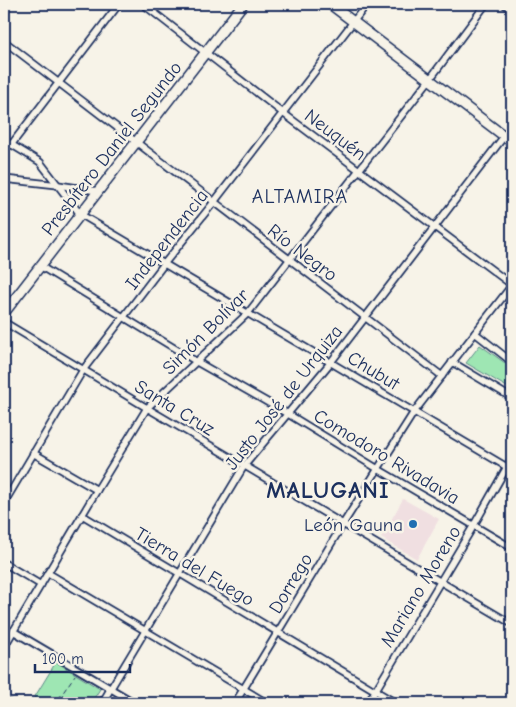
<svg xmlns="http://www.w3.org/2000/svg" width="516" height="707" font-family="'Comic Neue',sans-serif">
  <rect width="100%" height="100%" fill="#f7f3e8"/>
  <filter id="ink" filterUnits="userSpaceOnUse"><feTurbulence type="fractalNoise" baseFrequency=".02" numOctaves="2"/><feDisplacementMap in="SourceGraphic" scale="10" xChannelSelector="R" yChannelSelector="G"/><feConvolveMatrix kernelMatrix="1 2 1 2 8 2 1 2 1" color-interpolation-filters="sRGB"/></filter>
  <g filter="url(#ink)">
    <path fill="#f0dfe1" d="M403,499L439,519L417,559L381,538Z"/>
    <g fill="#9ee6b3" stroke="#5c8a88">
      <path d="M480,345L512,368V390L466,363Z"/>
      <path d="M56,662L100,689L91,703H31Z"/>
    </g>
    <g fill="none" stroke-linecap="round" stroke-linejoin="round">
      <g stroke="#1b2f5e" stroke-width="9">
        <g id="minor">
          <path d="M143,4L283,113L512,285L414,412L343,524L235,703"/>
          <path d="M504,4L512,10"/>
          <path d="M4,41L442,376"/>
          <path d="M4,140L40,162L80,214L512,470"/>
          <path d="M11,145L119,4"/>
          <path d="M4,179L58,185L98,191"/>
          <path d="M40,266L197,362L288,414L378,469L512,548"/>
          <path d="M4,322L147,408L512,624"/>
          <path d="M475,333L512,362"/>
          <path d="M452,362L512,398"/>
          <path d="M33,453L97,490"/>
          <path d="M4,503L83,370L164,264L214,202L367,4"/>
          <path d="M82,515L396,703"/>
          <path d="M4,563L41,585"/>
          <path d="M48,573L267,703"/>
          <path d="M13,631L135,703"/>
          <path d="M4,647L97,490L147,408L248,313L359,170L430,79L486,4"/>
          <path d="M4,701L8,703"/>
          <path d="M102,703L244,466L331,362L512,126"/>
          <path d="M368,703L474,525L512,458"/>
        </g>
      </g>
      <g stroke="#1b2f5e" stroke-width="12">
        <g id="secondary">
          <path d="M330,4L512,142"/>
          <path d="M4,313L243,4"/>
        </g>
      </g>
      <g stroke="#1b2f5e" stroke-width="1" stroke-dasharray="5 4" stroke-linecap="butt">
        <path d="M63,694L66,703"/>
        <path d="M50,703L60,697L75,675"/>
      </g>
      <use href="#minor" stroke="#f7f3e8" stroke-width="5.5"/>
      <use href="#secondary" stroke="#f7f3e8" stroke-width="9"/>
    </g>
  </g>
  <circle fill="#1f6fb2" stroke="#f7f3e8" stroke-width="2" cx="413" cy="524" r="5"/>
  <g text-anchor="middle" stroke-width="5" stroke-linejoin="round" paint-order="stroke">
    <g font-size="19" fill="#1b2f5e" stroke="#f7f3e8">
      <text transform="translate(336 134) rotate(37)" y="7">Neuquén</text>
      <text transform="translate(111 148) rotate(-52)" y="7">Presbítero Daniel Segundo</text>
      <text transform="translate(166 239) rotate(-52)" y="7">Independencia</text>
      <text transform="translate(303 252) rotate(37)" y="7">Río Negro</text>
      <text transform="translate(205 331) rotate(-45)" y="7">Simón Bolívar</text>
      <text transform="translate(374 370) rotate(31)" y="7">Chubut</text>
      <text transform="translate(283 397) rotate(-52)" y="7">Justo José de Urquiza</text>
      <text transform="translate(175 407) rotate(31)" y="7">Santa Cruz</text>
      <text transform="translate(387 456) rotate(31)" y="7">Comodoro Rivadavia</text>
      <text transform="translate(195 566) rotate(31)" y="7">Tierra del Fuego</text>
      <text transform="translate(290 583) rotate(-59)" y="7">Dorrego</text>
      <text transform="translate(420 586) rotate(-59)" y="7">Mariano Moreno</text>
    </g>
    <g font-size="19" fill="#1b2f5e" stroke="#f7f3e8" text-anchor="end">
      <text x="403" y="531">León Gauna</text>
    </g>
    <g font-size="20" letter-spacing="1" fill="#1b2f5e" stroke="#f7f3e8">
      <text x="300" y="203">ALTAMIRA</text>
    </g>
    <g font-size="24" font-weight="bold" letter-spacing="1" fill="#1b2f5e" stroke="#f7f3e8">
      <text x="328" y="498">MALUGANI</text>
    </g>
  </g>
  <rect width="516" height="707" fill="none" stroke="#f7f3e8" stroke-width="20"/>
  <rect x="10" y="10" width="496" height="687" fill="none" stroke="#1b2f5e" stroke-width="2" filter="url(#ink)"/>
  <path d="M35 664v8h95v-8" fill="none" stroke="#1b2f5e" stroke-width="2.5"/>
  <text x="42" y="664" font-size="15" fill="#1b2f5e" stroke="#f7f3e8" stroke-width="4" paint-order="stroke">100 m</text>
</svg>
